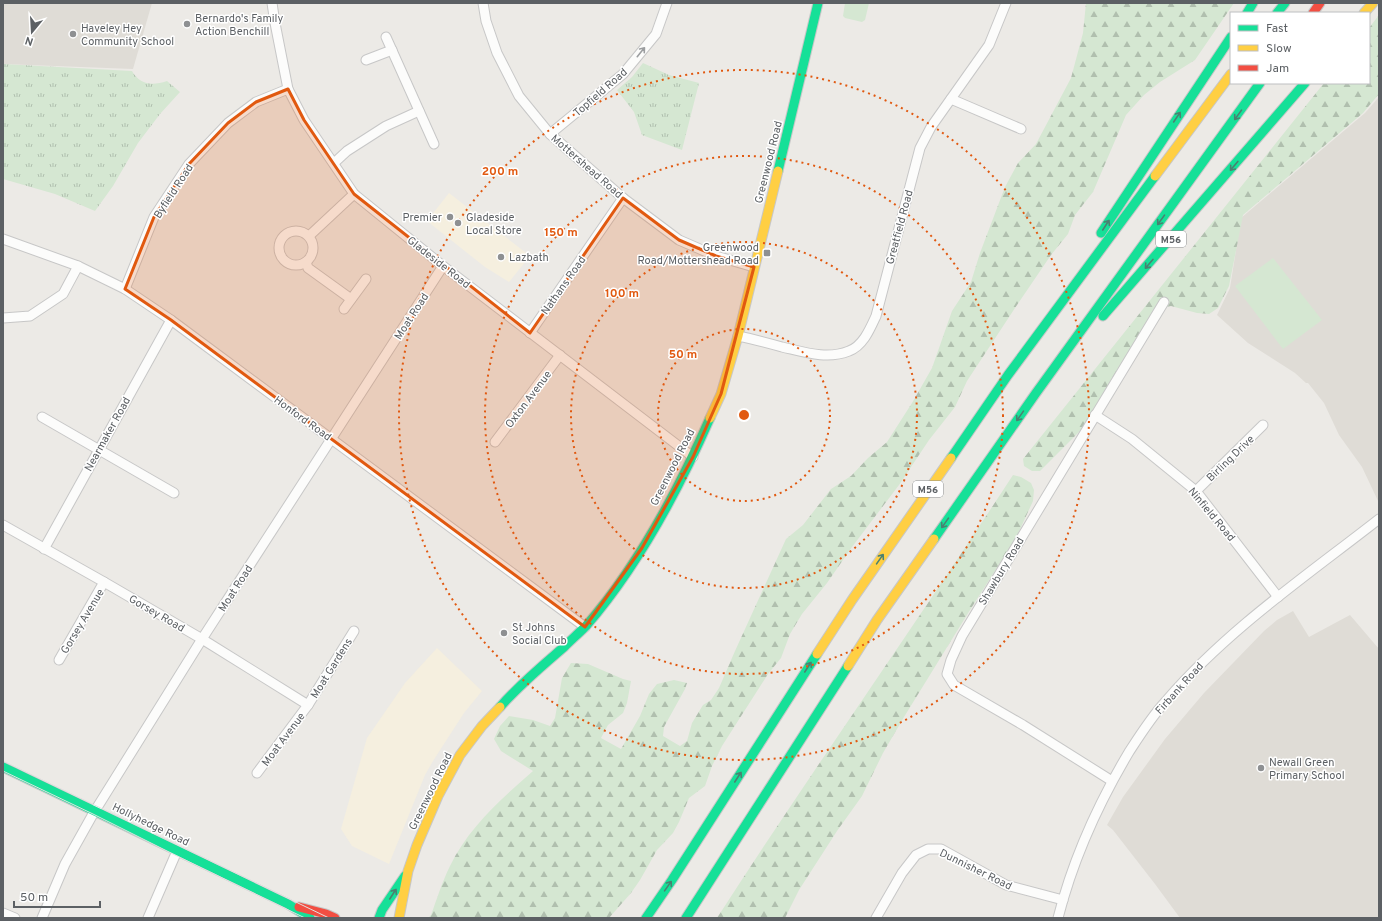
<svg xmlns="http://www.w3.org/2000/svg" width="1382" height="921" font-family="Overpass,sans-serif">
  <defs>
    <pattern id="forest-firs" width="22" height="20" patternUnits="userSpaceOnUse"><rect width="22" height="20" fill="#d5e7d2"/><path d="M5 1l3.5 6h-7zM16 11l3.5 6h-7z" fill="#b0bfae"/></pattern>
    <pattern id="park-tufts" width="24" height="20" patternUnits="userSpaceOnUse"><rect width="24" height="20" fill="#d5e7d2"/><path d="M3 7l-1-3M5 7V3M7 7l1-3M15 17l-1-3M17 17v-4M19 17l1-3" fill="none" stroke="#b0bfae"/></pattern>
  </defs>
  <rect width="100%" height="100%" fill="#eceae6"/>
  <g fill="#f5efdf">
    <path d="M449,193L530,256L509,282L485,267L427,221Z"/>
    <path d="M437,648L482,691L464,713L433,761L425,775L389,864L352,846L341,829L367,738L405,683Z"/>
  </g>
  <g fill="#dfdcd6">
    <path d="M3,3H152L133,69L3,64Z"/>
    <path d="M1379,97V503L1362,467L1339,435L1324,403L1308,383H1306L1295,373L1248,343L1217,315L1230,288L1241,218L1365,113Z"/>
    <path d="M1293,611L1309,637L1350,615L1379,649V918H1180L1155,884L1113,830L1107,825L1123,797L1165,739L1204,693L1264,631L1277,620Z"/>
  </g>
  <g fill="#d5e7d2">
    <path d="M845,3H869L865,20L862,22L845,18L843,16Z"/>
    <path d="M1273,258L1322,320L1283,349L1235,286Z"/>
  </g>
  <g fill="url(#forest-firs)">
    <path d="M1086,3H1234L1195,60L1160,82L1144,95L1126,115L1093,192L1075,215L1068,234L1051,255L1015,308L967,381L955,407L929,440L899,485L852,547L827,583L802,614L790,634L781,658L768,674L722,746L712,766L705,786L689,798L679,822L673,833L657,850L640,880L631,893L609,918H428L431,915C437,899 442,882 450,866C468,828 502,798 533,771L501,751L494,739L500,726L509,716L533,720L550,726L555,718L562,678L571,663L588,664L623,679L631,681L627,703L623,713L608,725L601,738L621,749L640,716L649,694L657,684L674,680L687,683L685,689L664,727L663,736L680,746L687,741L692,723L703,705L711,700L719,688L735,651L786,539L803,525L831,489L851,476L868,458L887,442L912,403L932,368L952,311L971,282L980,253L1005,187L1018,163L1036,144L1071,78L1083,33Z"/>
    <path d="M1379,15V94L1363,113L1243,215L1229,286L1218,308L1209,314L1197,313L1171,306L1157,309L1081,430L1040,471H1032L1024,466L1023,459L1324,83H1369V28Z"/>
    <path d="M1013,475L1021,477L1031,483L1034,490L1033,501L1016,538L970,610L904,717L883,753L862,796L837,831L799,890L785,918H717C813,769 916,624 1013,475Z"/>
  </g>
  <g fill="url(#park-tufts)">
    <path d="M643,63L669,75L699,83L682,150L642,135L634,112L617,90L632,77Z"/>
    <path d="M3,64L132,71C140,85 152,86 167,81L180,92L160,114L138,143L113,186L95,211L55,194L3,179Z"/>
  </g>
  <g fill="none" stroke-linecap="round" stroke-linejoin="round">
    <g stroke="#c7c7c7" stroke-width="11">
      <g id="street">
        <path d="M272,3L275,23L288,89L304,120L354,194L443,266L693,457"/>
        <path d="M483,3L486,21L497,53L519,96L550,134L623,198L679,240L716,256L754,267"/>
        <path d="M386,37L434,144"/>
        <path d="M366,60L392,50"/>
        <path d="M951,99L1021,129"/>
        <path d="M550,134L623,74L656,34L667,3"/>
        <path d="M334,163L347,151L386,126L419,111"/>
        <circle cx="296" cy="248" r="17"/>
        <path d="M309,236L354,194"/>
        <path d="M3,239L78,266L125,289L171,320L585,627"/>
        <path d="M306,262L308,268L351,299"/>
        <path d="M125,289L154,217L189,164L228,123L256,102L288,89"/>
        <path d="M344,309L366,279"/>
        <path d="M3,318L30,316L63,294L78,266"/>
        <path d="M530,333L623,198"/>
        <path d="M738,336C753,339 768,343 782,347C804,352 827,360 849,351C863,346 870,329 876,316L920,148L931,127L989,45L1006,3"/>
        <path d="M1095,415L1132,439L1196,491L1278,597"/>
        <path d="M42,417L174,493"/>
        <path d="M495,442L560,355"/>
        <path d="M1196,491L1263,425"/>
        <path d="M3,525L104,582L202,639L308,705"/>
        <path d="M44,549L171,320"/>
        <path d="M59,660L104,582"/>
        <path d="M257,773L308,705L354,631"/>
        <path d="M1112,781L1023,725L954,685L947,674L951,660L962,636L1164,302"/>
        <path d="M3,913L15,918"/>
        <path d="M42,918L65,864L93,814L202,639L443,266"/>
        <path d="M148,918L177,851"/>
        <path d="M876,918L902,873L916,855L928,849H941L1006,885L1063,900"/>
        <path d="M1058,918C1073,859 1098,804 1129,752C1140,735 1152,716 1166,701C1227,630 1306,576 1379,519"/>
      </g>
    </g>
    <g stroke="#c7c7c7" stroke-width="11">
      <g id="fast">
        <path d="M1247,13L1253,3"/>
        <path d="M1277,13L1285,3"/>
        <path d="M778,171L818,3"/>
        <path d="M1101,233L1231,37"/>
        <path d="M1103,316L1305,83"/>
        <path d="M951,458L1008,375L1155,176"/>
        <path d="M934,539L1036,393L1260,83"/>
        <path d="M500,707C519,685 542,666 564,647C571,640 579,633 586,626C638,566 678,491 710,418"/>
        <path d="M3,767L288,904L310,918"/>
        <path d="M379,918L382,910L405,876"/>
        <path d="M646,918L672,880L817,654"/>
        <path d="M686,918L848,666"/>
      </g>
    </g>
    <g stroke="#c7c7c7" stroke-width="11">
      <g id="slow">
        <path d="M1364,13L1373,3"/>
        <path d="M1155,176L1231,74"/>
        <path d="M710,418L721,394L738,336L778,171"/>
        <path d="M817,654L852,600L951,458"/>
        <path d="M848,666L877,620L934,539"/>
        <path d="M399,918L408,871L417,845L438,796L460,755L482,726L500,707"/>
      </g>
    </g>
    <g stroke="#c7c7c7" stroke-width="11">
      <g id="jam">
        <path d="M1313,13L1320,3"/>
        <path d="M299,907L326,914L335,918"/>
      </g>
    </g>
    <use href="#street" stroke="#fcfcfb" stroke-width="9"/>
    <use href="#fast" stroke="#16e098" stroke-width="9"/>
    <use href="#slow" stroke="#ffcf43" stroke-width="9"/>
    <use href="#jam" stroke="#f24e42" stroke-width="9"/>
    <g stroke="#e2e2e2" stroke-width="1">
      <path d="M3,761L329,918"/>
      <path d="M3,771L93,814L175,855L305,918"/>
    </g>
  </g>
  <defs><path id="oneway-shaft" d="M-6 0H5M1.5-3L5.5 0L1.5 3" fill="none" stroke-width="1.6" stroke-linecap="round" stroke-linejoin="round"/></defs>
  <use stroke="#9c9ea0" href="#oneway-shaft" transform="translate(641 52) rotate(-51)"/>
  <g stroke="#4a8071">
    <use href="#oneway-shaft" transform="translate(1238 115) rotate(126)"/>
    <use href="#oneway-shaft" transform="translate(1177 117) rotate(-56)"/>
    <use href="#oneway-shaft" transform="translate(1234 166) rotate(130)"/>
    <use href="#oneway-shaft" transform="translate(1161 220) rotate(126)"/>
    <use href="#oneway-shaft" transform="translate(1106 225) rotate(-57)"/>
    <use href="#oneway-shaft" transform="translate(1149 264) rotate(131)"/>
    <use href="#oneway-shaft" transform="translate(1020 416) rotate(125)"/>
    <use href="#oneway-shaft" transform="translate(945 523) rotate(125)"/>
    <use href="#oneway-shaft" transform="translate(880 559) rotate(-55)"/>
    <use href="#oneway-shaft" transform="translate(808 667) rotate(-57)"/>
    <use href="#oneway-shaft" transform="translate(738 777) rotate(-57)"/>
    <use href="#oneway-shaft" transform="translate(668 886) rotate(-55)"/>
    <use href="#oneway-shaft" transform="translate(393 894) rotate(-57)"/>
  </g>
  <path fill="#e15910" fill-opacity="0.2" stroke="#e15910" stroke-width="3" stroke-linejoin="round" d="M288,89L304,120L354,194L530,333L623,198L679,240L716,256L754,267L721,394L693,457L642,548L585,627L171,320L125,289L154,217L189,164L228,123L256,102Z"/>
  <g fill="none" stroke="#e15910" stroke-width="2" stroke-dasharray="2 4">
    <circle cx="744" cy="415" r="86"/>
    <circle cx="744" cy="415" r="173"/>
    <circle cx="744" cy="415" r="259"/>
    <circle cx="744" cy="415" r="345"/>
  </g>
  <g fill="#8e9092" stroke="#fff" stroke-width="1.5">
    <circle cx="187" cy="24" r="4"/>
    <circle cx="73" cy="34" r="4"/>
    <circle cx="450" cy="217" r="4"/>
    <circle cx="458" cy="223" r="4"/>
    <rect x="763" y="249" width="8" height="8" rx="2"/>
    <circle cx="501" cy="257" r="4"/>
    <circle cx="504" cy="633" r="4"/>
    <circle cx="1261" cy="768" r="4"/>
  </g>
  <g text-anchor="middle" stroke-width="3" stroke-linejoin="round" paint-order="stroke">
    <g fill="#fff" stroke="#8d9092" stroke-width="1">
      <rect x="1156" y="231" width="30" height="16" rx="3"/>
      <rect x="913" y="481" width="30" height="16" rx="3"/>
    </g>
    <g font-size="10" font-weight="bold" fill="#5c6064">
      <text x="1171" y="243">M56</text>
      <text x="928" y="493">M56</text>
    </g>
    <g font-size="11" fill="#5c6064" stroke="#fff" text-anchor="start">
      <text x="195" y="22">Bernardo's Family<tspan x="195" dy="13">Action Benchill</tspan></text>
      <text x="81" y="32">Haveley Hey<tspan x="81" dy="13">Community School</tspan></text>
      <text x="442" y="221" text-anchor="end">Premier</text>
      <text x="466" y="221">Gladeside<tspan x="466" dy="13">Local Store</tspan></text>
      <text x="759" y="251" text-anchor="end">Greenwood<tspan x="759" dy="13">Road/Mottershead Road</tspan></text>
      <text x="509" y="261">Lazbath</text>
      <text x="512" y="631">St Johns<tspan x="512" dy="13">Social Club</tspan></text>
      <text x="1269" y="766">Newall Green<tspan x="1269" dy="13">Primary School</tspan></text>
    </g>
    <g font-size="11" fill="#5c6064" stroke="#fff">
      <text transform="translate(600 92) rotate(-41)" y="4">Topfield Road</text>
      <text transform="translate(768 162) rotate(-76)" y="4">Greenwood Road</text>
      <text transform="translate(587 166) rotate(41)" y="4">Mottershead Road</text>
      <text transform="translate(173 191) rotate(-57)" y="4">Byfield Road</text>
      <text transform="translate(899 227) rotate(-75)" y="4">Greatfield Road</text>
      <text transform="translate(439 262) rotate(38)" y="4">Gladeside Road</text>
      <text transform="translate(563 285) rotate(-55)" y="4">Nathans Road</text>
      <text transform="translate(411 316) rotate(-57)" y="4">Moat Road</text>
      <text transform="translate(528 399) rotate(-53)" y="4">Oxton Avenue</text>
      <text transform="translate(303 418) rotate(36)" y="4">Honford Road</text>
      <text transform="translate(107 434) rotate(-61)" y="4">Nearmaker Road</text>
      <text transform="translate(1230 458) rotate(-44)" y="4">Birling Drive</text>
      <text transform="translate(672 467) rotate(-63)" y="4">Greenwood Road</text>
      <text transform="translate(1212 514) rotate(50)" y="4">Ninfield Road</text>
      <text transform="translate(1001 571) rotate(-59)" y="4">Shawbury Road</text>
      <text transform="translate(235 588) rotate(-57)" y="4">Moat Road</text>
      <text transform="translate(157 613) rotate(30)" y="4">Gorsey Road</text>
      <text transform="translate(82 621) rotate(-59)" y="4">Gorsey Avenue</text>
      <text transform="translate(331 668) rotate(-58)" y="4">Moat Gardens</text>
      <text transform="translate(1179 688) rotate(-48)" y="4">Firbank Road</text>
      <text transform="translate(283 739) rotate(-53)" y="4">Moat Avenue</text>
      <text transform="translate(430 791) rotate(-64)" y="4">Greenwood Road</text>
      <text transform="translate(151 824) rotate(26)" y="4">Hollyhedge Road</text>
      <text transform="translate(976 869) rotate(26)" y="4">Dunnisher Road</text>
    </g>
  </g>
  <circle cx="744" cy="415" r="6" fill="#e15910" stroke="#fff" stroke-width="2"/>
  <g font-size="12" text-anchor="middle" font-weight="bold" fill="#e15910" stroke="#fff" stroke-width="3" stroke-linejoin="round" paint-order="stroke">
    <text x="500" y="175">200 m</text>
    <text x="561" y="236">150 m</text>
    <text x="622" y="297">100 m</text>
    <text x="683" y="358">50 m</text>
  </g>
  <rect width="1382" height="921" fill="none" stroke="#5c6064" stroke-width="8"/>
  <rect x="1230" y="12" width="140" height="72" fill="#ffffff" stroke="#bebfc1"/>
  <rect x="1238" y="25" width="20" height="6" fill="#16e098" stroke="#bebfc1"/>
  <text x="1266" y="32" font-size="12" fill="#5c6064">Fast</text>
  <rect x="1238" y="45" width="20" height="6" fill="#ffcf43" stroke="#bebfc1"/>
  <text x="1266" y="52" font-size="12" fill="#5c6064">Slow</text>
  <rect x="1238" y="65" width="20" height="6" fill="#f24e42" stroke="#bebfc1"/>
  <text x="1266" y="72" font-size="12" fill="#5c6064">Jam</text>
  <g transform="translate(32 32) rotate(198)" stroke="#ffffff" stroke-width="3" paint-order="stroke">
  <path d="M0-3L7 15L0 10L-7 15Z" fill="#5c6064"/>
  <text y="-6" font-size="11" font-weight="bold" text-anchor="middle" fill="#5c6064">N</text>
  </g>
  <path d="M14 901v6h86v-6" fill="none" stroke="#5c6064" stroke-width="2"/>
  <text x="20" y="901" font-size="12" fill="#5c6064" stroke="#ffffff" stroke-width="3" paint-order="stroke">50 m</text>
</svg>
